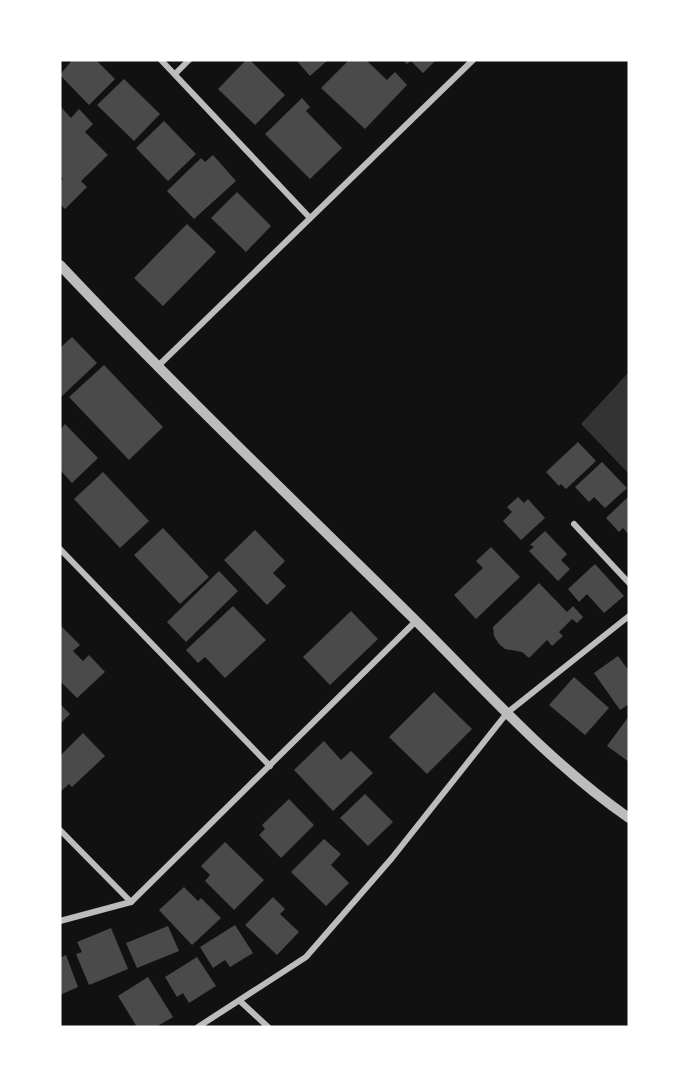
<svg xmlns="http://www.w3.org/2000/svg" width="689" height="1087" font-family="Rubik,sans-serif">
  <rect width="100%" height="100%" fill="#111"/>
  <path fill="#333" d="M629,372V474L581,424Z"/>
  <g fill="#4a4a4a">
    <path d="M72,60H96L115,79L89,105L60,75Z"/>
    <path d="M246,60H250L285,95L255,125L218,89Z"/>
    <path d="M296,60H328L310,76Z"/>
    <path d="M349,60H366L387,80L395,72L407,85L365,129L321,88Z"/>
    <path d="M403,60H436L423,73L411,61L407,64Z"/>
    <path d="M124,79L160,114L134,141L97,105Z"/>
    <path d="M302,98L310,107L306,111L342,148L310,179L265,134Z"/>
    <path d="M60,106L71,118L79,109L93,124L85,132L108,155L81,181L87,187L65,209L60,204V181L63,179L60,176Z"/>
    <path d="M164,121L196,154L168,181L136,148Z"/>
    <path d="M213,155L236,181L194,219L167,191L201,158L205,162Z"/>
    <path d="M237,192L271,226L246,252L211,218Z"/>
    <path d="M187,224L216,252L163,306L134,278Z"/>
    <path d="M72,337L97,363L61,397L60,348Z"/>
    <path d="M104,365L163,427L129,460L69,397Z"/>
    <path d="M65,424L98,458L72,483L60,470V430Z"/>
    <path d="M578,442L596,461L566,489L561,484L559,486L546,472Z"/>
    <path d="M602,462L627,488L605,508L594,497L589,502L575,487Z"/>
    <path d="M103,472L149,521L120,548L74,499Z"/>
    <path d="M629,496V535L623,528L619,532L606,518Z"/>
    <path d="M518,497L524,503L528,499L545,518L521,540L503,521L512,512L507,507Z"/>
    <path d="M163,528L209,577L180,604L134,555Z"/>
    <path d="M255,530L285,561L273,573L286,586L267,605L224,560Z"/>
    <path d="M545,531L567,554L561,560L570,569L558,581L529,551L534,547L530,545Z"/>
    <path d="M491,547L520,577L476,619L454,595L483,568L476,561Z"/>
    <path d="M595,564L624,596L604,613L587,594L579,602L568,589Z"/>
    <path d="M219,571L238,591L186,642L167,622Z"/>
    <path d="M539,583L567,612L573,606L583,617L577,623L572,619L559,632L563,636L552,646L547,640L529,658L522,652L505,649L499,644L494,636L493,627Z"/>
    <path d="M233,606L266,640L225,678L205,657L198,663L186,650Z"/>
    <path d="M351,611L378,639L330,685L303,657Z"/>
    <path d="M60,625L80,645L73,651L83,661L89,655L105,672L77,698L60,681Z"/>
    <path d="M618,656L629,671V704L620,710L594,673Z"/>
    <path d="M574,677L609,708L585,735L549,705Z"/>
    <path d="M434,692L472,729L427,774L389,737Z"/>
    <path d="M60,704L70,714L60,724Z"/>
    <path d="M629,716V762L607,746Z"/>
    <path d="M83,733L105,756L72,787L69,784L60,792V756Z"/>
    <path d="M324,741L341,760L351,751L373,773L333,811L294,770Z"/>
    <path d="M365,794L393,822L368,846L340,818Z"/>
    <path d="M289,799L314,825L281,858L259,835L265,829L262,825Z"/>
    <path d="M324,839L341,854L331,865L349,883L326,906L291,872Z"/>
    <path d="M225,842L264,880L234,910L205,881L210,875L201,866Z"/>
    <path d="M184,887L198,901L201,898L221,918L192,945L159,910Z"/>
    <path d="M273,897L285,909L280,914L299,932L277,955L245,925Z"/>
    <path d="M235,925L253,953L230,967L225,960L213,968L200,947Z"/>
    <path d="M168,926L179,951L137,968L126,943Z"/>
    <path d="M111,928L128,969L89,985L76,954L82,952L77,942Z"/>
    <path d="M66,955L78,987L60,995V958Z"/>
    <path d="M197,957L216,986L189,1003L183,993L177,997L165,977Z"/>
    <path d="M148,977L173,1017L156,1027H137L118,996Z"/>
  </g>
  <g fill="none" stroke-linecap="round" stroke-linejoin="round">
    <g stroke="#bcbcbc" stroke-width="6">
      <path d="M161,60L310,218"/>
      <path d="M175,74L189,60"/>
      <path d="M157,367L473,60"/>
      <path d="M574,524L629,583"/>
      <path d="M60,549L270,766"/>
      <path d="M60,830L131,902"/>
      <path d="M60,921L131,902L416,621"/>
      <path d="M240,1001L268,1027"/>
      <path d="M198,1027L306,957L392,858L507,713L629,616"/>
    </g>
    <path stroke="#bcbcbc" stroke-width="10" d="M60,265C173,385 292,499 410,615C481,685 547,761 629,818"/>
  </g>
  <rect width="689" height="1087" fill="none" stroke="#ffffff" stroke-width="123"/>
</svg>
